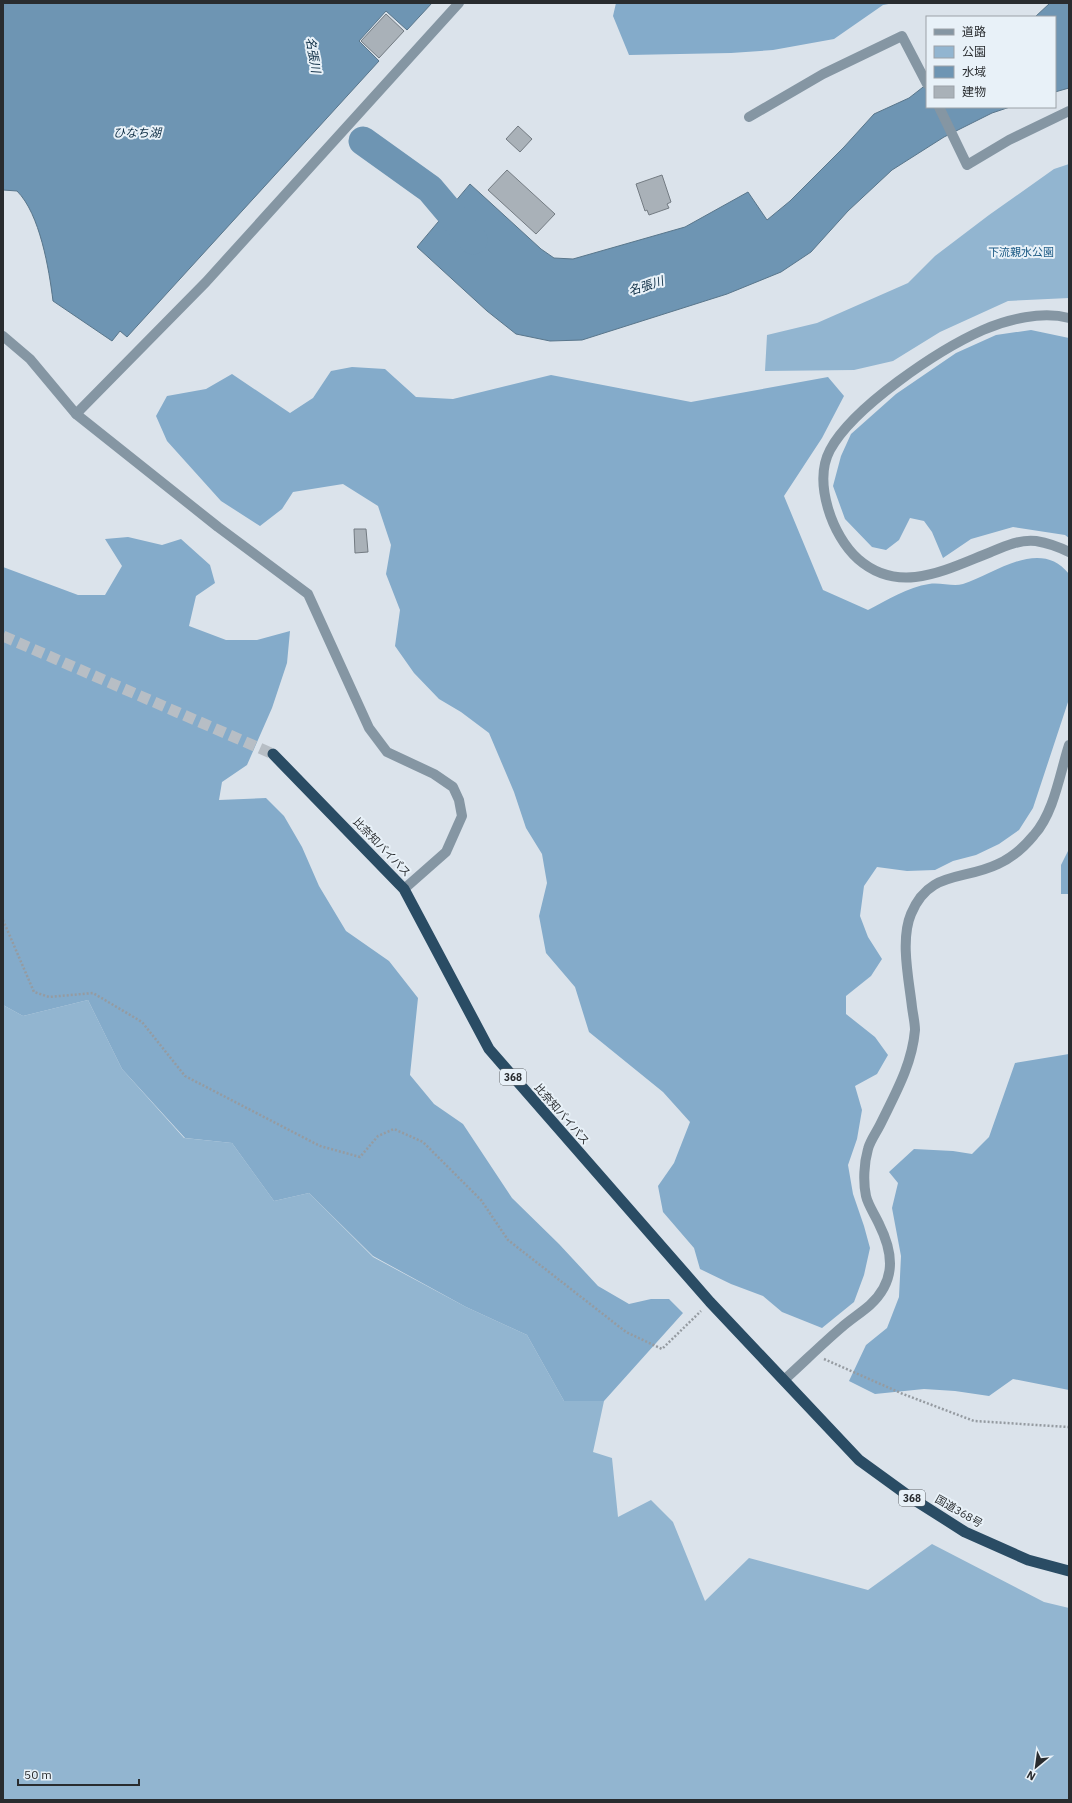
<svg xmlns="http://www.w3.org/2000/svg" width="1072" height="1803" font-family="'IBM Plex Sans','Noto Sans JP',sans-serif">
  <rect width="100%" height="100%" fill="#dbe3eb"/>
  <g fill="#92b5d0">
    <path d="M1069,164V298L1008,301L940,332L893,361L854,370L765,371L767,335L817,323L908,283L935,256L989,215L1054,169Z"/>
    <path d="M88,1000L122,1069L184,1138L232,1143L274,1201L309,1193L373,1257L466,1307L527,1335L564,1401H604L593,1452L612,1458L618,1517L651,1500L673,1522L705,1601L749,1558L868,1590L932,1544L1044,1602L1069,1608V1800H3V1005L23,1016Z"/>
  </g>
  <g fill="#84abca">
    <path d="M616,3H894L883,5L834,39L773,50L731,53L629,55L613,16Z"/>
    <path d="M1031,330L1069,338V538L1065,535L1013,527L971,539L943,558L932,532L924,521L910,518L899,540L886,550L872,547L845,519L833,486L841,456L851,434L896,394L956,353L996,335Z"/>
    <path d="M352,367L385,369L416,397L453,399L551,375L691,402L828,377L844,396L822,438L784,496L823,590L868,610C887,600 908,587 929,584C940,582 953,587 963,584C995,574 1040,537 1069,574V699L1033,808L1019,830L999,844L976,855L953,861L935,870L907,871L877,867L864,886L860,916L868,937L882,959L871,976L846,996V1014L875,1037L888,1055L877,1074L855,1086L862,1110L857,1139L848,1165L853,1194L864,1226L870,1248L864,1275L854,1302L822,1328L782,1312L763,1296L731,1284L700,1269L694,1248L663,1212L658,1186L674,1163L690,1122L663,1092L589,1032L575,987L546,953L539,916L547,883L542,854L526,828L514,792L489,733L461,712L439,699L414,673L395,646L400,610L386,574L391,545L378,506L343,484L293,492L282,509L260,526L221,501L167,441L156,416L167,396L206,389L232,374L290,413L313,398L331,371Z"/>
    <path d="M128,537L162,545L181,539L210,565L215,583L196,596L189,626L226,640H257L290,631L287,663L272,708L247,765L222,782L219,800L266,798L284,816L302,847L319,886L346,931L389,961L418,998L410,1075L434,1104L463,1124L512,1198L559,1244L598,1286L629,1304L651,1299H669L683,1313L604,1401H564L527,1335L466,1307L373,1256L309,1193L274,1201L232,1143L185,1138L122,1069L88,1000L23,1016L3,1005V567L78,595H105L122,566L105,539Z"/>
    <path d="M1069,849V894H1061V865Z"/>
    <path d="M1069,1054V1390L1013,1379L989,1396L955,1391L924,1389L875,1394L849,1381L866,1345L887,1328L899,1297L901,1256L892,1208L898,1183L889,1172L914,1149L953,1151L972,1154L989,1137L1015,1063Z"/>
  </g>
  <g fill="#6e95b3" stroke="#59768b">
    <path d="M3,3H432L407,30L386,11L359,41L379,61L127,337L120,331L112,341L53,301C49,269 40,214 17,191L3,190Z"/>
    <path d="M1050,3H1069V88L1055,92V17H1035Z"/>
    <path d="M927,84V107H1010L992,113L944,137L892,170L848,211L811,252L781,272L727,294L582,340L550,341L516,334L487,311L417,247L470,184L541,249L554,258L573,259L685,227L748,192L767,220L790,201L844,147L874,114L909,98Z"/>
  </g>
  <g fill="none" stroke-linecap="round" stroke-linejoin="round">
    <path stroke="#6e95b3" stroke-width="29" d="M363,141L430,189L473,240"/>
  </g>
  <g fill="#a9b1b8" stroke="#737b82">
    <path d="M386,14L404,31L379,58L361,41Z"/>
    <path d="M518,126L532,139L520,152L506,139Z"/>
    <path d="M507,170L555,214L536,234L488,190Z"/>
    <path d="M662,175L671,202L667,204L669,208L649,215L647,210L645,211L636,184Z"/>
    <path d="M354,529H366L368,552L355,553Z"/>
  </g>
  <g fill="none" stroke-linecap="round" stroke-linejoin="round">
    <path stroke="#b7bec5" stroke-width="11" stroke-dasharray="11 5.5" stroke-linecap="butt" d="M3,636L273,754"/>
    <g stroke="#959ba1" stroke-width="2.5" stroke-dasharray="2 2" stroke-linecap="butt">
      <path d="M3,920L34,992L49,997L93,993L142,1022L185,1076L320,1146L360,1157L378,1136L394,1129L423,1142L481,1200L508,1240L626,1332L662,1349L701,1311"/>
      <path d="M824,1359L903,1394L974,1421L1069,1427"/>
    </g>
    <g stroke="#8596a3" stroke-width="10">
      <path d="M939,107L967,165L1009,140L1069,111"/>
      <path d="M749,117L823,74L902,36L927,84"/>
      <path d="M3,336L30,359L76,414"/>
      <path d="M404,889L446,852L462,816L459,800L453,787L434,774L387,752L369,728L308,594L218,527L76,414L206,282L459,3"/>
    </g>
    <g stroke="#8596a3" stroke-width="10">
      <path d="M1069,318C1042,311 1008,319 983,330C938,350 853,407 830,450C813,482 832,536 858,559C900,596 947,569 991,552C1005,546 1021,539 1036,541C1048,543 1059,547 1069,552"/>
      <path d="M784,1380C804,1362 822,1344 842,1327C851,1319 861,1313 870,1305C896,1281 894,1254 879,1224C875,1215 868,1205 866,1196C863,1182 864,1163 868,1149C870,1141 876,1133 880,1125C895,1094 912,1065 915,1030C915,1023 913,1015 912,1007C909,980 900,940 911,914C929,870 963,881 998,864C1011,858 1025,846 1034,835C1054,813 1060,773 1069,745"/>
    </g>
    <path stroke="#2a4c64" stroke-width="11" d="M273,754L404,889L489,1049L710,1302L859,1460L910,1497L965,1532L1028,1560L1069,1571"/>
  </g>
  <g text-anchor="middle" stroke-width="4" stroke-linejoin="round" paint-order="stroke">
    <g fill="#e8f1f8" stroke="#62676b" stroke-width="1">
      <rect x="500" y="1069" width="26" height="16" rx="3"/>
      <rect x="899" y="1490" width="26" height="16" rx="3"/>
    </g>
    <g font-size="10" font-weight="bold" fill="#292c2f">
      <text x="513" y="1081">368</text>
      <text x="912" y="1502">368</text>
    </g>
    <g font-size="11" fill="#1e5c86" stroke="#e8f1f8">
      <text x="1021" y="256">下流親水公園</text>
    </g>
    <g font-size="11" fill="#292c2f" stroke="#e8f1f8">
      <text transform="translate(382 847) rotate(46)" y="4">比奈知バイパス</text>
      <text transform="translate(562 1114) rotate(49)" y="4">比奈知バイパス</text>
      <text transform="translate(959 1511) rotate(30)" y="4">国道368号</text>
    </g>
    <g font-size="12" font-style="italic" fill="#0e2e45" stroke="#e8f1f8">
      <text transform="translate(313 55) rotate(80)" y="4">名張川</text>
      <text x="137" y="137">ひなち湖</text>
      <text transform="translate(646 286) rotate(-18)" y="4">名張川</text>
    </g>
  </g>
  <rect width="1072" height="1803" fill="none" stroke="#292c2f" stroke-width="8"/>
  <rect x="926" y="16" width="130" height="92" fill="#e8f1f8" stroke="#9ca2a8"/>
  <rect x="934" y="29" width="20" height="6" fill="#8596a3" stroke="#9ca2a8"/>
  <text x="962" y="36" font-size="12" fill="#292c2f">道路</text>
  <rect x="934" y="46" width="20" height="12" fill="#92b5d0" stroke="#9ca2a8"/>
  <text x="962" y="56" font-size="12" fill="#292c2f">公園</text>
  <rect x="934" y="66" width="20" height="12" fill="#6e95b3" stroke="#9ca2a8"/>
  <text x="962" y="76" font-size="12" fill="#292c2f">水域</text>
  <rect x="934" y="86" width="20" height="12" fill="#a9b1b8" stroke="#9ca2a8"/>
  <text x="962" y="96" font-size="12" fill="#292c2f">建物</text>
  <g transform="translate(1036 1767) rotate(209)" stroke="#e8f1f8" stroke-width="3" paint-order="stroke">
  <path d="M0-3L7 15L0 10L-7 15Z" fill="#292c2f"/>
  <text y="-6" font-size="11" font-weight="bold" text-anchor="middle" fill="#292c2f">N</text>
  </g>
  <path d="M18 1779v6h121v-6" fill="none" stroke="#292c2f" stroke-width="2"/>
  <text x="24" y="1779" font-size="12" fill="#292c2f" stroke="#e8f1f8" stroke-width="3" paint-order="stroke">50 m</text>
</svg>
